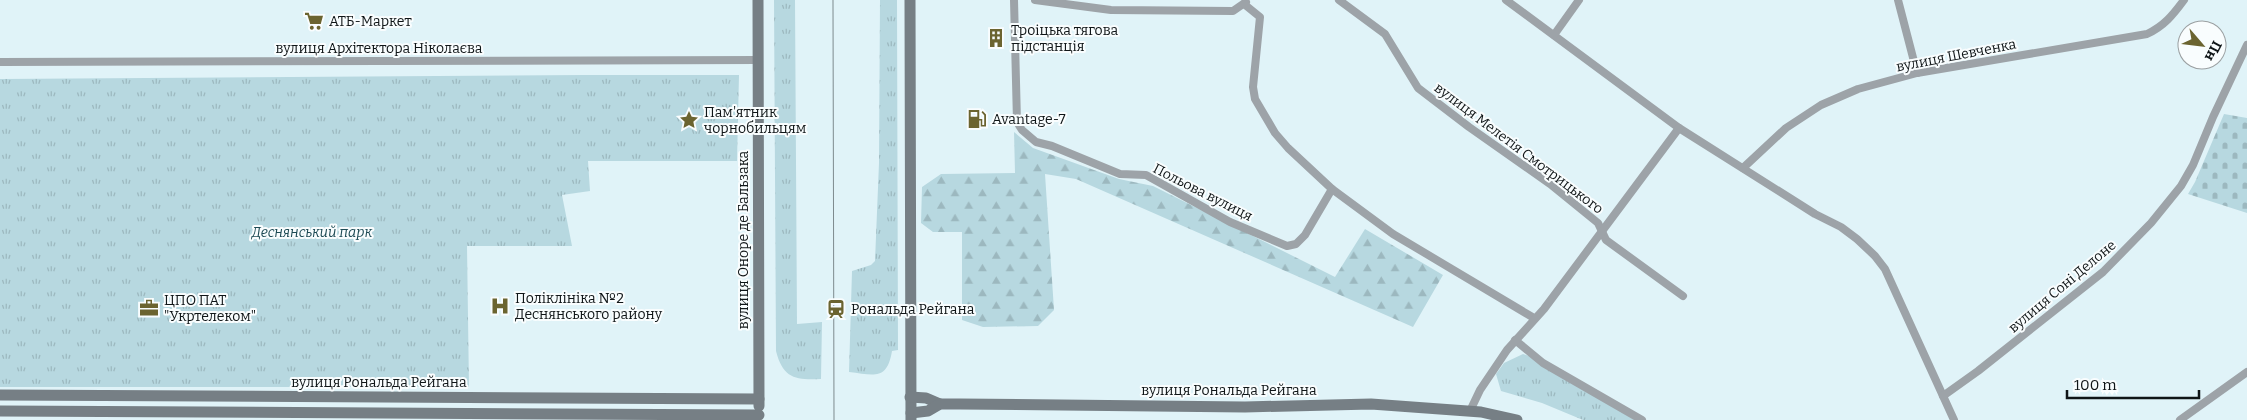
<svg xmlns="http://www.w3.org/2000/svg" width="2247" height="420" font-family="Bitter,serif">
  <defs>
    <pattern id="grass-tufts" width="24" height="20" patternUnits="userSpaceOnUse" patternTransform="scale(1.25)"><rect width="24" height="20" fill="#b7d8e0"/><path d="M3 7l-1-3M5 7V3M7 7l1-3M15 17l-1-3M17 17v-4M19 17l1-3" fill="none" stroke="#9cb8bf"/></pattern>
    <pattern id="forest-firs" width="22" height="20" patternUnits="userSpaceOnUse" patternTransform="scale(1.25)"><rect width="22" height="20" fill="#b7d8e0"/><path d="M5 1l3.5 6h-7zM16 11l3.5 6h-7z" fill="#9cb8bf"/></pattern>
    <pattern id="cemetery-stones" width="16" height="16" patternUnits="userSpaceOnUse" patternTransform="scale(1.25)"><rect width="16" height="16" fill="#b7d8e0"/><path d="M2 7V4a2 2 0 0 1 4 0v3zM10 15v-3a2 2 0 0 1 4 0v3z" fill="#9cb8bf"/></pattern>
  </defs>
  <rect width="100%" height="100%" fill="#e0f3f8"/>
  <g fill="url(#grass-tufts)">
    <path d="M774,0H795L797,324L822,322L821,379C796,380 783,379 776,351Z"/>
    <path d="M880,0H897L898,350L892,351C887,381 874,375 849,372L852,271L871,265L875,261L879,163Z"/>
    <path d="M585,75H739L737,161H588L590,191L562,195L572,246H467L469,387H0V79Z"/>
    <path d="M1523,354L1529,356L1638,420H1583L1542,403L1501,391L1496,374L1504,363Z"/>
  </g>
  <path fill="url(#forest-firs)" d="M1014,132L1033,148L1119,179L1153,186L1335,277L1365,229L1443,275L1413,327L1076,179L1045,174L1054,310L1038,326L983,327L962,320V232H933L921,223L922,187L941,174L1015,173Z"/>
  <path fill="url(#cemetery-stones)" d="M2224,114L2247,118V213L2188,194L2195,182Z"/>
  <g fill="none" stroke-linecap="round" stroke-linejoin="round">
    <g stroke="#9da3a8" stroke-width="8">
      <path d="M1014,0L1017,122L1022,130L1036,142L1052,146L1120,174L1146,175L1230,222L1287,246L1296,244L1305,235L1332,189"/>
      <path d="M1035,0L1111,10L1233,11L1246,2"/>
      <path d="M1339,0L1385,34L1418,88L1469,127L1550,184L1598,223L1606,240L1683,296"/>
      <path d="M1506,0L1679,128L1815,214L1841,227L1857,239L1875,256L1885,269L1954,420"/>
      <path d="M1898,0L1917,73"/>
      <path d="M1244,4L1260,17L1253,87L1255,99L1275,133L1288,148L1332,189L1393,234L1534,318"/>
      <path d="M1554,35L1579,0"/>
      <path d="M0,62L758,60"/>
      <path d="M1743,168L1786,128L1821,105L1858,89L1917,73L2147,34C2164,26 2173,15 2184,0"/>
      <path d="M1515,340L1543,363L1642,420"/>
      <path d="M1943,396L1978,371L2103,272L2151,223L2181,186L2193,165L2213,117L2247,45"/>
      <path d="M1470,411L1480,390L1507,350L1544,309L1679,128"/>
      <path d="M2180,420L2247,372"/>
    </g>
    <g stroke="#767f85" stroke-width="11">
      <path d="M758,0L759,406"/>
      <path d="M910,0L911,420"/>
      <path d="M0,395L759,399"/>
      <path d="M910,397L926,398L940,404"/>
      <path d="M0,411L759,415"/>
      <path d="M911,413L928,411L940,404H960L1245,407L1371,404L1481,412L1517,420"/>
    </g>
    <path stroke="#7d8a8e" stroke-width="1" d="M833,0L834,420"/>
  </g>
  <defs>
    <g id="supermarket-bare" transform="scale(1.5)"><path d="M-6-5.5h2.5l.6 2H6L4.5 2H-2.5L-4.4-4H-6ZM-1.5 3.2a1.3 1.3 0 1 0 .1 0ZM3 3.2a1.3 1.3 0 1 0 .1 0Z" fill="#6b6430" stroke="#f9fdfe" stroke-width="2.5" paint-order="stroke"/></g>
    <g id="building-bare" transform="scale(1.5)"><path d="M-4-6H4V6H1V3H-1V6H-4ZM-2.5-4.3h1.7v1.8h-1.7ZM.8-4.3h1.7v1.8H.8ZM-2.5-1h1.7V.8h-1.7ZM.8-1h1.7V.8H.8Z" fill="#6b6430" stroke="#f9fdfe" stroke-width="2.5" paint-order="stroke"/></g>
    <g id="fuel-bare" transform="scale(1.5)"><path d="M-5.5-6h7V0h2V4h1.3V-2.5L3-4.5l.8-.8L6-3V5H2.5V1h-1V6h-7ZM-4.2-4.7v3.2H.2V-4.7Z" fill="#6b6430" stroke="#f9fdfe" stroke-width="2.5" paint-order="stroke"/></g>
    <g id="sight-bare" transform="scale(1.5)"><path d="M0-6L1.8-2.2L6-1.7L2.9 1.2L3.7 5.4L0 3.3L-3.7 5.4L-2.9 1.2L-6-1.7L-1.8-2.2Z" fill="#6b6430" stroke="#f9fdfe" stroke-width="2.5" paint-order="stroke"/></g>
    <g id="hospital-bare" transform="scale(1.5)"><path d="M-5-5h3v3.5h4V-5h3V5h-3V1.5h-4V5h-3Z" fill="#6b6430" stroke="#f9fdfe" stroke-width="2.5" paint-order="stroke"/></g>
    <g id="office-bare" transform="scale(1.5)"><path d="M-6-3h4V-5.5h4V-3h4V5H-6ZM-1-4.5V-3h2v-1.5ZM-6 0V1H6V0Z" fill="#6b6430" stroke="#f9fdfe" stroke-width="2.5" paint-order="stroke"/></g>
    <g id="station-bare" transform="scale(1.5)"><path d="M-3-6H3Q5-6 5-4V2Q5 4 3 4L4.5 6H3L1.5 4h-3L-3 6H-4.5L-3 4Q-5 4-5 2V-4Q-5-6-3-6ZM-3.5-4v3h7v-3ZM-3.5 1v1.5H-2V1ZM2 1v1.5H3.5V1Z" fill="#6b6430" stroke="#f9fdfe" stroke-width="2.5" paint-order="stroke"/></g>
  </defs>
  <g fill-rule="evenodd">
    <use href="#supermarket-bare" x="314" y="21"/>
    <use href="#building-bare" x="996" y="38"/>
    <use href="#fuel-bare" x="977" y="119"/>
    <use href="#sight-bare" x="689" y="120"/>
    <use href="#hospital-bare" x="500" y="306"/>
    <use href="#office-bare" x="149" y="308"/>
    <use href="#station-bare" x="836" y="309"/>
  </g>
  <g text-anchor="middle" stroke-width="4" stroke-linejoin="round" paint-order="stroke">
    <g font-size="14" fill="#0f1517" stroke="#f9fdfe" text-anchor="start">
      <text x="329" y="26">АТБ-Маркет</text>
      <text x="1011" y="35">Троiцька тягова<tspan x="1011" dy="16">пiдстанцiя</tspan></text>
      <text x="704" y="117">Пам'ятник<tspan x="704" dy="16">чорнобильцям</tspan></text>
      <text x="992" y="124">Avantage-7</text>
      <text x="515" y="303">Поліклініка №2<tspan x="515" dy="16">Деснянського району</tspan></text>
      <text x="164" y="305">ЦПО ПАТ<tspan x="164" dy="16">"Укртелеком"</tspan></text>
      <text x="851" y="314">Рональда Рейгана</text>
    </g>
    <g font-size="14" fill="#0f1517" stroke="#f9fdfe">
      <text x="379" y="53">вулиця Архітектора Ніколаєва</text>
      <text transform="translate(1956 55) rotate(-11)" y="5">вулиця Шевченка</text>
      <text transform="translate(1519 148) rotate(37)" y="5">вулиця Мелетія Смотрицького</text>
      <text transform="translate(1203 192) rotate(27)" y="5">Польова вулиця</text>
      <text transform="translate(743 240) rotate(-90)" y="5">вулиця Оноре де Бальзака</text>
      <text transform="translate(2062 286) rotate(-40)" y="5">вулиця Соні Делоне</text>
      <text x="379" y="387">вулиця Рональда Рейгана</text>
      <text x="1229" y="395">вулиця Рональда Рейгана</text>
    </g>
    <g font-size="14" font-style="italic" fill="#1d4a54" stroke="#f9fdfe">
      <text x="312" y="237">Деснянський парк</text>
    </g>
  </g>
  <g transform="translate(2202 45) rotate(118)"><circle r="24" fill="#f9fdfe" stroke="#9ba0a2"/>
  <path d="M0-4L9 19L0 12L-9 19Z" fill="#6b6430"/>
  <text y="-8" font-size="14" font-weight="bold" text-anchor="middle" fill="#0f1517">Пн</text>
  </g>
  <path d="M2067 390v8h132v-8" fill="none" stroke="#0f1517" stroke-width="2.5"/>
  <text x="2074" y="390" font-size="15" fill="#0f1517" stroke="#f9fdfe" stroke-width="4" paint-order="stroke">100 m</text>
</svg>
